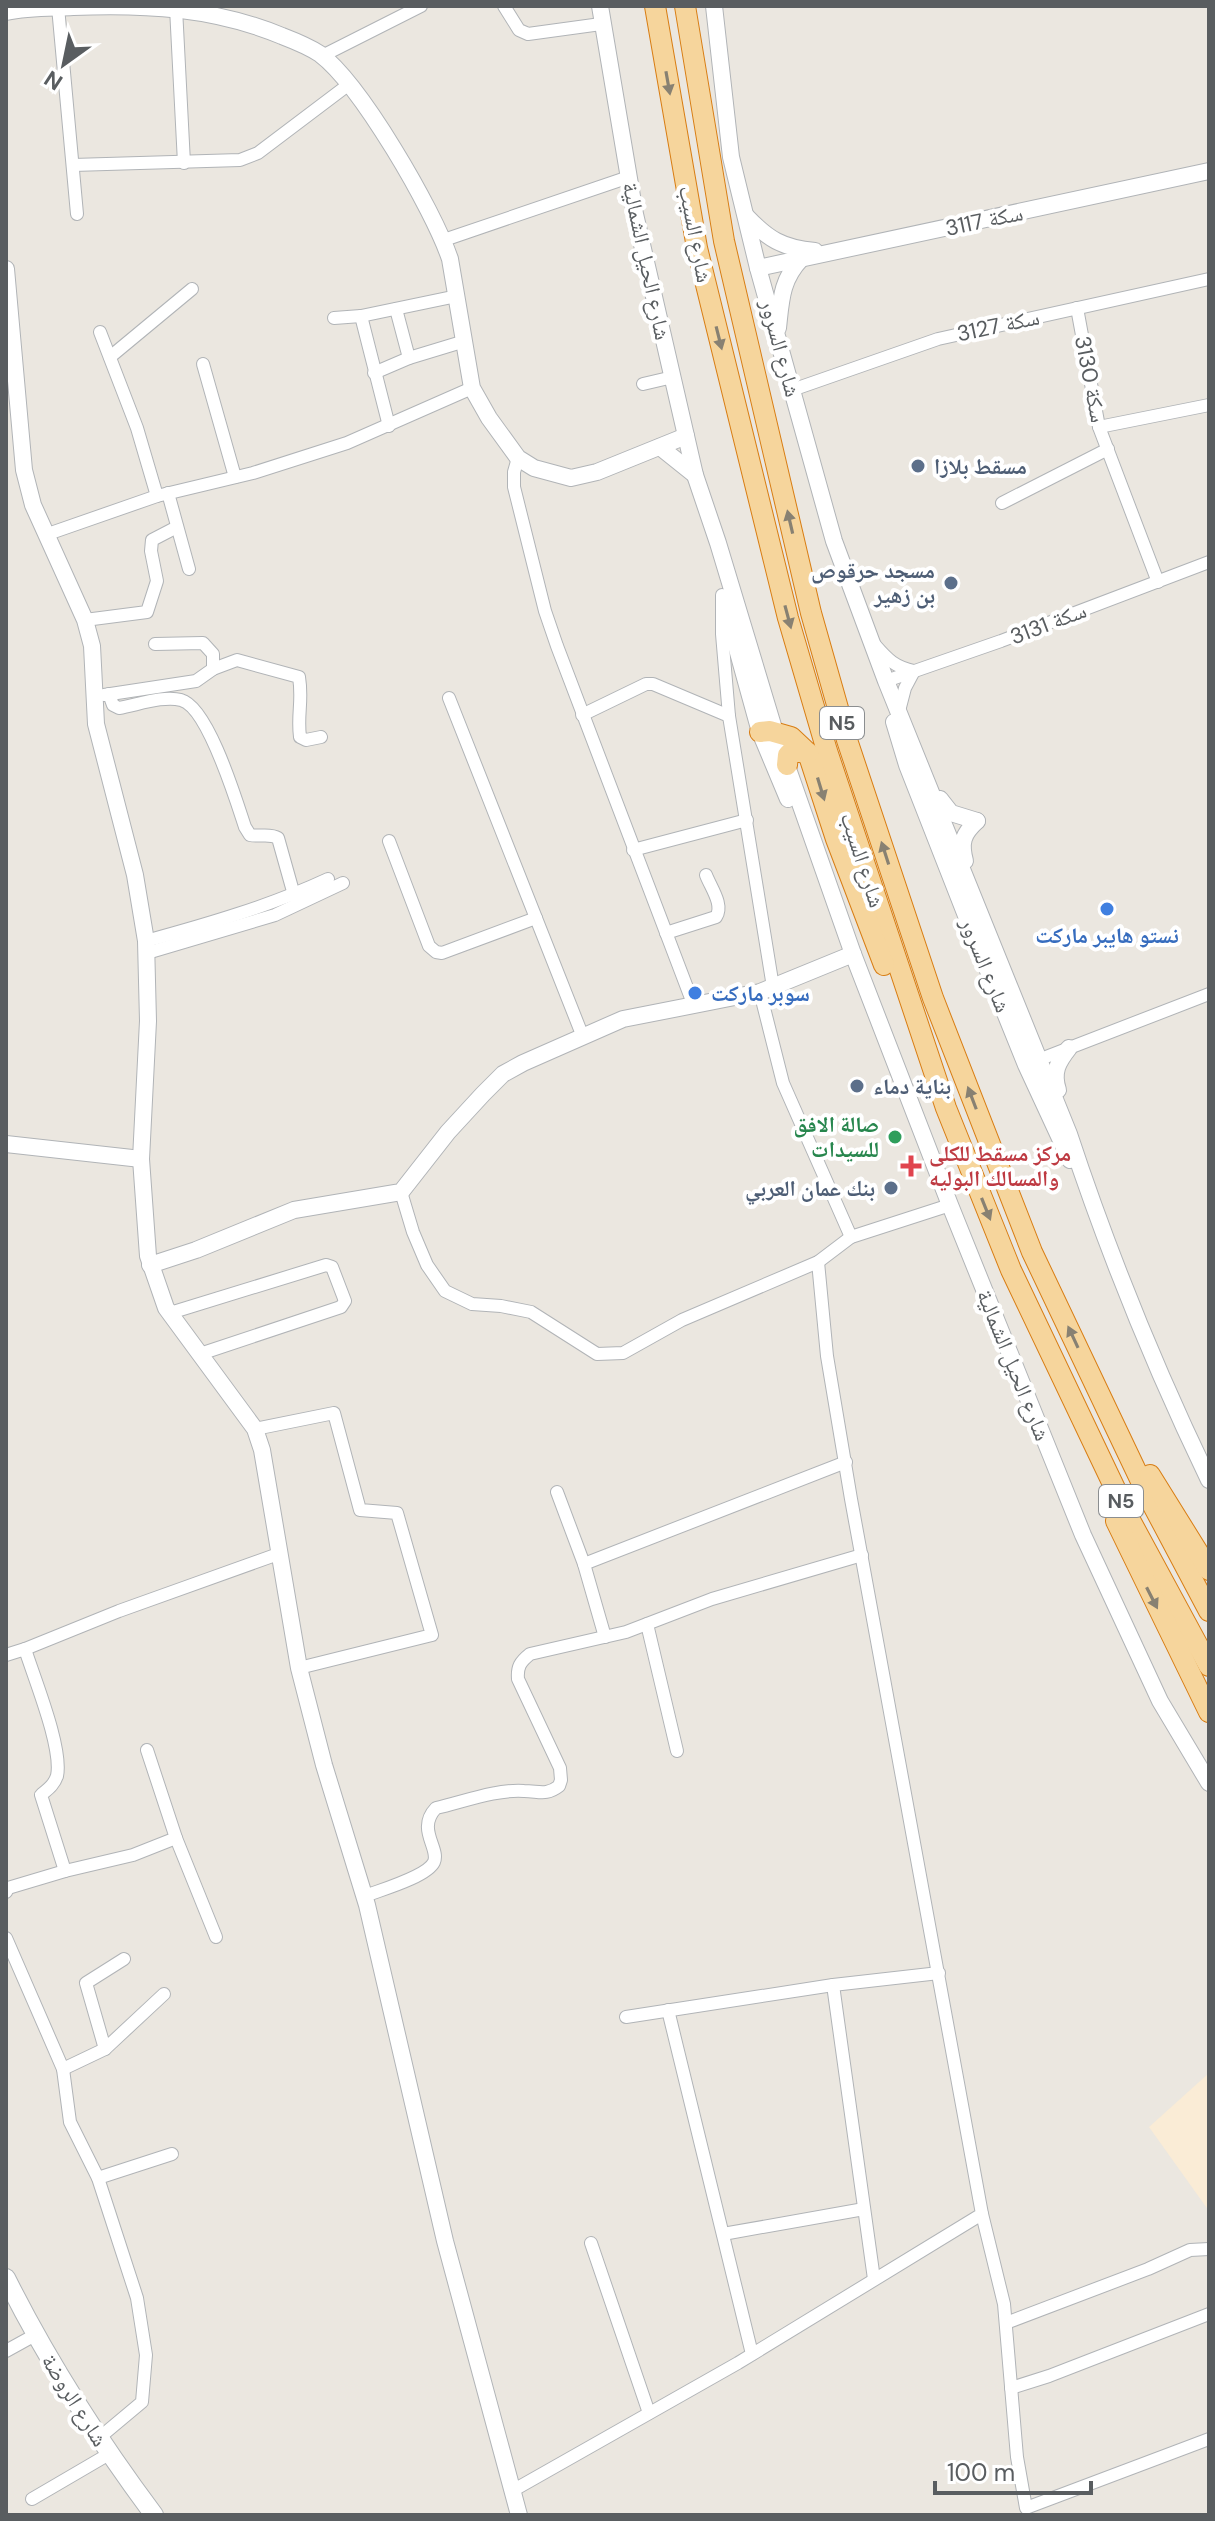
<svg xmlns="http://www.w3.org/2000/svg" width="1215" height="2521" font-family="'DM Sans','Noto Naskh Arabic',sans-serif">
  <rect width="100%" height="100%" fill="#ebe7e0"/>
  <path fill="#faecd6" d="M1209,2073V2211L1149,2127Z"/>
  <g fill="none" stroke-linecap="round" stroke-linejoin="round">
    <g stroke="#b1b4b7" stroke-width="14">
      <g id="minor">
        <path d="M504,6L519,30L528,34L601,24"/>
        <path d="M58,7L77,214"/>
        <path d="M176,8L184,163"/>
        <path d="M322,56L421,6"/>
        <path d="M73,165L240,160L258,153L348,85"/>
        <path d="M444,240L629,177"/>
        <path d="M1077,308L1099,427L1158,582"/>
        <path d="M396,309L409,358"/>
        <path d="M361,316L389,426"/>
        <path d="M334,318L361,316L457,296"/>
        <path d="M100,332L137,428L157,496"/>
        <path d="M110,357L192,289"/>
        <path d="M203,364L235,477"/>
        <path d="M374,373L409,358L465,341"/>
        <path d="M643,384L673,377"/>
        <path d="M792,390L938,339L1209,279"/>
        <path d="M1099,427L1209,405"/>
        <path d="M518,458L514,472V487L545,611L557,646L694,1006"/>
        <path d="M168,493L189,569"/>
        <path d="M1002,503L1108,449"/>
        <path d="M45,535L157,496L253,473L347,443L472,388"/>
        <path d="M722,595V634L729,716L773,987"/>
        <path d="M85,620L147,612L157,581L151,551L152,540L177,527"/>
        <path d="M155,644L203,643L213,654V669"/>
        <path d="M875,645C888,660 895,667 914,671L905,688L899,711"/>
        <path d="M886,681L1001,641L1209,562"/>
        <path d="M109,694L113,705L119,708C137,705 164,695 181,700C208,707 236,800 245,827L250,835C260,837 270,833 278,838L294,895"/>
        <path d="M104,695L196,681L213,669L237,660L299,677C303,701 297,714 300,737L306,740L321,737"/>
        <path d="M449,698L583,1037"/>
        <path d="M582,715L646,684H653L729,716"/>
        <path d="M389,841L429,946L436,952L442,953L536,918"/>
        <path d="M633,850L747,820"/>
        <path d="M666,933L716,917C724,905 711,888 706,875"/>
        <path d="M146,941C208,924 270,906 328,879"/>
        <path d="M147,953L275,915L343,883"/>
        <path d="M760,992L783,1083L851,1237"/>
        <path d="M1033,1062L1209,994"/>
        <path d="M401,1192L413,1232L427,1265L445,1291L472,1304L501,1306L531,1312L597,1354L623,1353L682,1320L818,1262L851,1237L950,1205"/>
        <path d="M170,1313L326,1265L332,1267L345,1301L341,1307L200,1354"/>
        <path d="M255,1429L334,1413L360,1510L397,1513L432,1635L299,1668"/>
        <path d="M557,1492L584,1564L605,1637"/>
        <path d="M584,1564L846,1462"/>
        <path d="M647,1624L677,1751"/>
        <path d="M25,1649L119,1611L281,1553"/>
        <path d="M6,1655L25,1649C34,1678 63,1748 57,1776C54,1785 48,1789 41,1795L65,1871"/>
        <path d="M176,1838L216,1937"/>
        <path d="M6,1892L8,1888L65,1871L133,1855L176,1838L147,1750"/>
        <path d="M365,1896C380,1890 427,1877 434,1862C440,1848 416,1829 436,1808C463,1802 496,1789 524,1791C539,1791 546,1796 559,1786L561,1780L560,1768L518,1679C517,1667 520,1662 530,1654L626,1632L712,1599L862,1555"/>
        <path d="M6,1938L63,2069L70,2122L98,2178L137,2298L146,2355L142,2402L99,2438"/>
        <path d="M833,1985L874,2279"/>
        <path d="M668,2010L752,2354"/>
        <path d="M626,2017L833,1985L939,1973"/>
        <path d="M105,2049L86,1983L124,1959"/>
        <path d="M63,2069L105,2049L164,1994"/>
        <path d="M98,2178L172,2154"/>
        <path d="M982,2214L1004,2304L1017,2457L1026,2508L1209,2439"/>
        <path d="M723,2234L864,2209"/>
        <path d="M591,2243L649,2413"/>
        <path d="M1006,2323L1148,2269L1190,2250L1209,2249"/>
        <path d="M6,2351L35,2335"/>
        <path d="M1011,2388L1049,2376L1209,2314"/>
        <path d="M512,2491L738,2363L982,2214L851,1499L827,1356L818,1262"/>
        <path d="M32,2499L109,2454"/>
      </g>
    </g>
    <g stroke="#b1b4b7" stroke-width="18">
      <g id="tertiary">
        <path d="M600,6L635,214L695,475L718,543L775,732L853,954L950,1205L1083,1535L1160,1701L1209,1783"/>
        <path d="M714,6L731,157L758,268L834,541L886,681L1069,1134C1108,1252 1155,1368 1209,1480"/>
        <path d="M6,12C28,7 51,8 73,7C145,4 215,8 282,36C295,41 308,46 320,54C361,85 433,209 450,259L472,388L489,418L518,458L534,468L571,478L597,472L686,436"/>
        <path d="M746,216C768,239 782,248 815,251"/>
        <path d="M758,268L1209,171"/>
        <path d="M6,269L24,470L33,505L85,620L92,646L96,724L135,875L146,941L148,1021L141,1159L148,1256L166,1308L255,1429L262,1450L299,1668L324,1765L367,1905L445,2241L519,2515"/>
        <path d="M778,328C781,301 781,280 801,259"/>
        <path d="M660,447L695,475"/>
        <path d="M726,609L760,732L788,799"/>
        <path d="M894,722L907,765L974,936L1026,1065L1070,1160"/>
        <path d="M940,799L951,813L977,821"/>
        <path d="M965,861C960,842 963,834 977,821"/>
        <path d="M1058,1090C1052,1072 1058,1062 1069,1048"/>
        <path d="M6,1144L141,1159"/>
        <path d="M150,1265L196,1250L294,1210L401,1192L448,1132L483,1094L503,1074L523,1063L623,1019L760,992L853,954"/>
      </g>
    </g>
    <g stroke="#b0b4b7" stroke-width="20">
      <path id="secondary" d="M6,2278C48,2362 98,2440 154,2515"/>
    </g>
    <g stroke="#d87d13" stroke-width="22">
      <g id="trunk">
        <path d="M655,6L697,248L788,618L827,751L946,1108L1011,1270L1130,1520L1209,1666"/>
        <path d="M685,6L724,241L811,613L847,740L933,998L1032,1252L1148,1496L1209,1611"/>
        <path d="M760,732L770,731L791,737L808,753L836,839L884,965"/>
        <path d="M787,765L788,755L792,751L808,753"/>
        <path d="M1150,1475L1209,1570"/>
        <path d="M1116,1521L1209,1712"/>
      </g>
    </g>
    <use href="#minor" stroke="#fff" stroke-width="12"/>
    <use href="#tertiary" stroke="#fff" stroke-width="16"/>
    <use href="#secondary" stroke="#fff" stroke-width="18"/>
    <use href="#trunk" stroke="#f6d59c" stroke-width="20"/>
  </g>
  <defs><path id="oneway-solid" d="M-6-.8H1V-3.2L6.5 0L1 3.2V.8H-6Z" transform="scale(2)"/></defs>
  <g fill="#888172">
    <use href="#oneway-solid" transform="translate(668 83) rotate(80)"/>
    <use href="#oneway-solid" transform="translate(719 338) rotate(76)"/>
    <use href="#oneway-solid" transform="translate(790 522) rotate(-103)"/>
    <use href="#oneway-solid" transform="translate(788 617) rotate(75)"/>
    <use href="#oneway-solid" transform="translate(821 789) rotate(73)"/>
    <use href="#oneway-solid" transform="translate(885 853) rotate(-108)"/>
    <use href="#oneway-solid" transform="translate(972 1098) rotate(-111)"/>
    <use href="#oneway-solid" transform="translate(986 1209) rotate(68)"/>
    <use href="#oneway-solid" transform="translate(1073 1337) rotate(-115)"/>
    <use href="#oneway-solid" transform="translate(1152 1598) rotate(63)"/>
  </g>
  <g fill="#5c6f8a" stroke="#fff" stroke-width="3">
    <circle cx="918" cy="466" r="8"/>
    <circle cx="951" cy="583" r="8"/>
    <circle cx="857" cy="1086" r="8"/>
    <circle cx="891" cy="1188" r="8"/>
  </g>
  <g fill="#3f7fe0" stroke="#fff" stroke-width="3">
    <circle cx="1107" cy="909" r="8"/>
    <circle cx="695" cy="993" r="8"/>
  </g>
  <circle fill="#2e9e5b" stroke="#fff" stroke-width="3" cx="895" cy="1137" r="8"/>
  <path fill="#e0444e" stroke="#fff" stroke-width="3" d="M907 1154h8v8h8v8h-8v8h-8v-8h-8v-8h8z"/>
  <g text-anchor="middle" stroke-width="8" stroke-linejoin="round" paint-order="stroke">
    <g fill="#fff" stroke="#8b8e90" stroke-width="2">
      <rect x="820" y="707" width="44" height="32" rx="6"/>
      <rect x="1099" y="1485" width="44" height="32" rx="6"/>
    </g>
    <g font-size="20" font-weight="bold" fill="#595d60">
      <text x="842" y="730">N5</text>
      <text x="1121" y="1508">N5</text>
    </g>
    <g font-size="22" fill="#595d60" stroke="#fff">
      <text transform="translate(984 220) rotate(-12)" y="8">سكة 3117</text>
      <text transform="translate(696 234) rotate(79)" y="8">شارع السيب</text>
      <text transform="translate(647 261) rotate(78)" y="8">شارع الحيل الشمالية</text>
      <text transform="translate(998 325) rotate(-12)" y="8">سكة 3127</text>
      <text transform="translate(781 348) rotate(75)" y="8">شارع السرور</text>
      <text transform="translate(1091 379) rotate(79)" y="8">سكة 3130</text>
      <text transform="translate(1048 623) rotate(-21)" y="8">سكة 3131</text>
      <text transform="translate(863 860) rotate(72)" y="8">شارع السيب</text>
      <text transform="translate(986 965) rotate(68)" y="8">شارع السرور</text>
      <text transform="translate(1014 1365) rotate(68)" y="8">شارع الحيل الشمالية</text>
      <text transform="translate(75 2400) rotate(58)" y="8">شارع الروضة</text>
    </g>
    <g font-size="22" font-weight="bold" fill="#4e5e75" stroke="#fff" text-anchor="start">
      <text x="934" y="474">مسقط بلازا</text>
      <text x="935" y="578" text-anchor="end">مسجد حرقوص<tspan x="935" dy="25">بن زهير</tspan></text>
      <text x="873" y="1094">بناية دماء</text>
      <text x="875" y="1196" text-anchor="end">بنك عمان العربي</text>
    </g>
    <g font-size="22" font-weight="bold" fill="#366cbe" stroke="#fff">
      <text x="1107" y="943">نستو هايبر ماركت</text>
      <text x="711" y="1001" text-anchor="start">سوبر ماركت</text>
    </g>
    <g font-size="22" font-weight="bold" fill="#27864d" stroke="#fff" text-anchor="end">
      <text x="879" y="1132">صالة الافق<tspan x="879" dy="25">للسيدات</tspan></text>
    </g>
    <g font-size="22" font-weight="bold" fill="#be3a42" stroke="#fff" text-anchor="start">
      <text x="929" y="1161">مركز مسقط للكلى<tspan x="929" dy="25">والمسالك البوليه</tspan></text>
    </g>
  </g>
  <rect width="1215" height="2521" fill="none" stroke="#595d60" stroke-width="16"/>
  <g transform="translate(64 64) rotate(213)" stroke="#ffffff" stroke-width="6" paint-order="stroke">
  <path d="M0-6L14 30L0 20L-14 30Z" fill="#595d60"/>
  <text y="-12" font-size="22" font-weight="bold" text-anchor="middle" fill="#595d60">N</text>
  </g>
  <path d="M935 2481v12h156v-12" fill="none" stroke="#595d60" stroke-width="4"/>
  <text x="947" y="2481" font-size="24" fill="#595d60" stroke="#ffffff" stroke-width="6" paint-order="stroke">100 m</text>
</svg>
